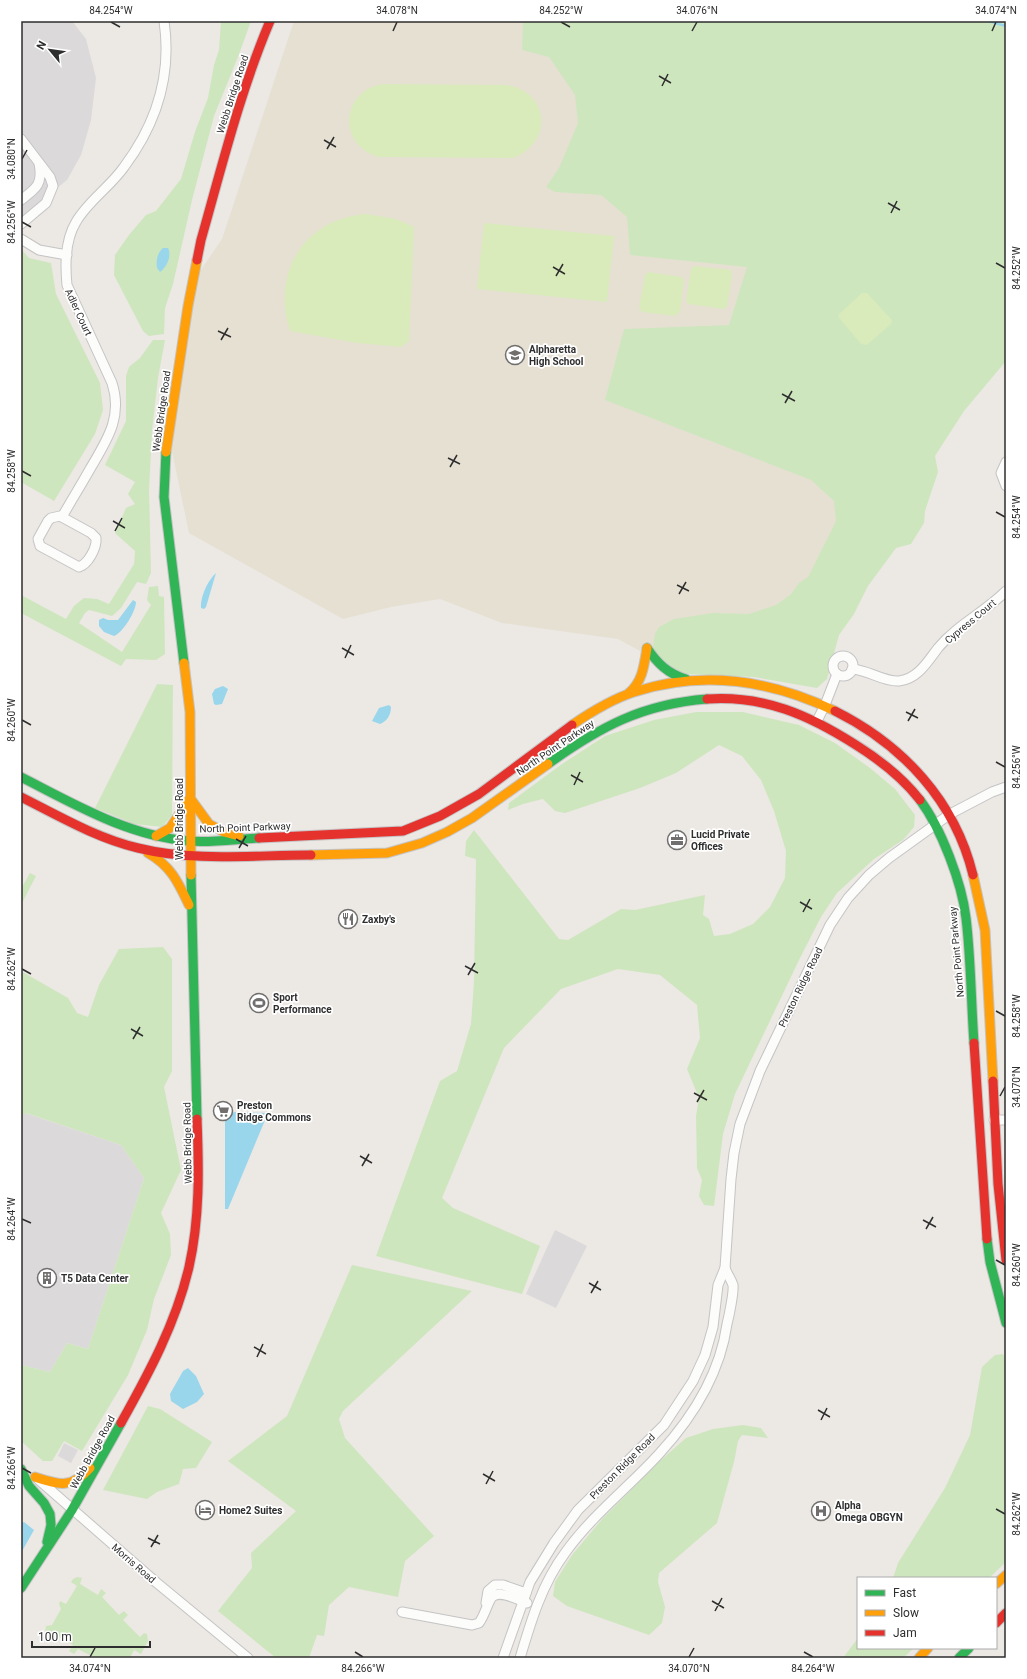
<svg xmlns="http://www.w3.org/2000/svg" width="1027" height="1679" font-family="Roboto,sans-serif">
  <rect width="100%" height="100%" fill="#ece8e4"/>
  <g fill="#dcd9db">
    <path d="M21,21H72L86,39L96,78L91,120L81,155L67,180L21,217Z"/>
    <path d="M25,1113L121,1145L144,1178L88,1349L67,1343L50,1372L21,1365V1117Z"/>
    <path d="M555,1230L587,1246L556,1308L526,1294Z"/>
    <path d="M64,1443L78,1450L71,1463L58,1456Z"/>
  </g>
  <path fill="#e6e0d3" d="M294,21H581L801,276L915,456L770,673L679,672L618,639L502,623L440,599L391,607L343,619L189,533L168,432L192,283L222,239Z"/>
  <g fill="#cee6be">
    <path d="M221,21H251L238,57L214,116L192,200L173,284L165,308L164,334L149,336L143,331L114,275L115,255L129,235L146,215L156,211L181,179L195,132L208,98L214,65L219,50Z"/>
    <path d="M523,21H1006V361L964,411L935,456L938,472L925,511L924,523L911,544L896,548L868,586L854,614L839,635L827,679L817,688L754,677L685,674L668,670L653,647L655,634L659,627L674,619L713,613L749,614L776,605L791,594L799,583L808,577L836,521L834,501L811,480L605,400L624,329L729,325L747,267L630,255L627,217L601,195L555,192L546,187L559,168L578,123L575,95L549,57L522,50Z"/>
    <path d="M21,249L29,258L51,263L56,294L100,383L103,410L95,434L54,501L21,482Z"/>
    <path d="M153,340H165L158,378L152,431L149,490L151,573L146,584L137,582L121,608L112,616L89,610L85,613L79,623L122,652L151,605L147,600L149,587L158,586L159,596L164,597L165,654L156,660L126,659L121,666L21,613V595L66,619L74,606L84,598L97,599L109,604L134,564L135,551L115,533L126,508L135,504L128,494L135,482L105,465L126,421V376L129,367L140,358Z"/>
    <path d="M157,684L173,685L172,815L162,827L135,824L95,808Z"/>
    <path d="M696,712H743L799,725L835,743L870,768L895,789L915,815L914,827L903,840L874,859L837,893L821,917L800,958L735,1094L723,1134L714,1206L704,1205L699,1196L702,1180L697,1168L696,1116L699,1098L687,1069L700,1038L697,1005L660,975L618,969L561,989L504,1048L442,1198L453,1208L540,1246L522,1294L376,1256L440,1081L457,1071L471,1024L474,982L476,859L465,856L466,841L474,830L559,939L568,940L621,909L635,910L705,895L703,915L709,919L714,936L730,934L753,924L770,907L785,878L786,851L774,811L761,780L742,756L719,745L676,773L640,788L565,813L555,811L543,799L523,804L508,810L509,803L562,764L605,736L654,720Z"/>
    <path d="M30,873L36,876L21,905V889Z"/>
    <path d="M163,947L172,959V1071L164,1087L181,1170L161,1213L170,1234L171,1255L154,1299L147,1330L128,1375L82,1451L64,1441L52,1461H43L21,1441V1365L50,1372L67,1343L88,1349L144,1178L121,1145L26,1113L21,1117V971L68,998L77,1013L88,1017L99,985L119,949Z"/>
    <path d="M352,1265L472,1291L343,1411L339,1419L345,1438L434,1536L405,1561L398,1597L349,1587L329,1605L324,1636L317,1635L309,1658H276L218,1611L252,1568L251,1553L296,1511L228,1461L287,1416Z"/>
    <path d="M1003,1354L1006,1360V1562L989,1578H893L898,1563L945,1488L970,1435L982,1367L995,1355Z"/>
    <path d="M148,1406L160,1409L212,1442L196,1468L183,1469L179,1484L157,1492L147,1499L103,1490Z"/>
    <path d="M743,1425L761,1428L768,1438L742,1435L738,1441L734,1462L717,1523L659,1573L658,1582L665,1607L662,1623L649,1635L567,1606L553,1596L555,1582L572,1555L603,1518L662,1459L686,1438L713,1429Z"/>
    <path d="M77,1577L82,1578L80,1584L98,1595L101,1589L106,1593L102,1597L119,1615L124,1611L128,1615L123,1620L140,1637L144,1633L147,1634L148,1641L141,1654L134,1650L130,1658H95L78,1649L74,1654L69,1651L73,1645L54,1634L50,1639L45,1634L46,1626L52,1625L61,1609L59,1604L60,1601L66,1604L77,1586L71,1582L73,1579Z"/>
    <path d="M858,1638V1648H914L903,1658H843Z"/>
  </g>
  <g fill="#d9eabb">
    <path d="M382,84L507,85C550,92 553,143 513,158L378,157C338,145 340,92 382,84Z"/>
    <path d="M367,214L396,219L414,227L409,341L401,347L357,343L290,331C271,273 304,218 367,214Z"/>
    <path d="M484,223L614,236L607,302L477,289Z"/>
    <path d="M695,266L731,270L732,274L727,306L724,309L688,304L686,301L691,269Z"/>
    <path d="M648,272L682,277L684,280L680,312L675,316L642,312L639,308L645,275Z"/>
    <path d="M862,293H867L892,320L891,324L867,345L861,344L839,318V314Z"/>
  </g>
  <g fill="#99d6ec">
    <path d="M163,248H168C172,256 167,267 160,272L157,268C156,261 157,253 163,248Z"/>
    <path d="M216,573L206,607L204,609L201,608C200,597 208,580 216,573Z"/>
    <path d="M133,600L136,602C136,611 123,633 114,636L104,632L99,626V620L103,618L108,620H118Z"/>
    <path d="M223,686L228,689L222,704L216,705L214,704L212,694L215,689Z"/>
    <path d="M389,705L391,707C391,715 387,721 380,724L372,721L379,708Z"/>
    <path d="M229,1112L268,1113L228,1209H225V1116Z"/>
    <path d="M188,1368L196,1376L204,1394L197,1402L183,1409L171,1401L170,1394L183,1371Z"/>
    <path d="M24,1522L34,1530L21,1553V1523Z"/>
  </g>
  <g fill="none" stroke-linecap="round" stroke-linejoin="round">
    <path stroke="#99d6ec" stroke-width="2.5" d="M988,21L1006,26"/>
    <g stroke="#c5c4c5" stroke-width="11">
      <g id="street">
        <path d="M21,139L50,177L53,186L46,203L21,224"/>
        <path d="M21,200C37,188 43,184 39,163"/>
        <path d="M21,239L39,250L67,255"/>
        <path d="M1006,462L1001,473L1006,486"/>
        <path d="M60,516L91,533L96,538C97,548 88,564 79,567L40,546L38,539L48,521L51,518Z"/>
        <path d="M62,517C71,501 81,485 90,469C107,440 123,417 112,383L67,285C65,265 65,240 76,222C88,201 110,187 124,167C157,123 172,75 164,21"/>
        <circle cx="843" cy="666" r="10"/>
        <path d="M852,669C869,670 883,682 899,681C918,679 928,661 938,648C957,625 985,612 1006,591"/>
        <path d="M817,721L825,705L837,674"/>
        <path d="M994,1120H1006"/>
        <path d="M39,1480L157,1583L248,1658"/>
        <path d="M486,1603L488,1591L495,1585H503L526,1593"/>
        <path d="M402,1612L472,1625L479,1623C484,1616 486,1608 490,1600C496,1587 518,1600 527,1603"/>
        <path d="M503,1658L530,1582L554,1543L578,1510L664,1425L693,1381L705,1355L713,1327L718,1285L725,1268L731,1179L734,1153L740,1124L760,1071L830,925L848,898L869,875L889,858L950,814L992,792L1006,787"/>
        <path d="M520,1658C531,1621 542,1584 565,1553C592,1515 629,1487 659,1454C693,1417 720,1374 727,1324C729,1316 734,1292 733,1285C731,1279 727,1274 725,1268"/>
      </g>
    </g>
    <g stroke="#c5c4c5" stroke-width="11">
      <g id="fast">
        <path d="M166,452L164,497L184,663"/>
        <path d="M647,648C657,663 668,674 686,679"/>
        <path d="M548,764C600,727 642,704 707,699"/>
        <path d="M21,777C74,804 128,836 189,841C212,843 236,839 259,838"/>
        <path d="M920,800C941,828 962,883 966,918C971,959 971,1001 974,1043"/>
        <path d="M191,875L197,1119"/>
        <path d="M987,1239L990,1262L1006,1323"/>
        <path d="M21,1469L29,1486L44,1503L50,1514L51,1525L47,1542"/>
        <path d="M21,1588L72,1510L121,1423"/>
        <path d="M959,1658L969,1648"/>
      </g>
    </g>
    <g stroke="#c5c4c5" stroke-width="11">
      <g id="slow">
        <path d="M166,452L188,306L197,260"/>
        <path d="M184,663L190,712L191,875"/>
        <path d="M629,693C643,681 644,665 647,648"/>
        <path d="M572,725C591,712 612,699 634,692C703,670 771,680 835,711"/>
        <path d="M190,798L209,824L224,832L239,836"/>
        <path d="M156,836L170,828L190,798"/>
        <path d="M148,853C171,866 178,882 189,905"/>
        <path d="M311,855L387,853L422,843L447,832L472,818L548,764"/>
        <path d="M973,875L985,930L993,1081"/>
        <path d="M35,1477C60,1485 71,1489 90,1468"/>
        <path d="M996,1584L1006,1575"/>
        <path d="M919,1658L928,1648"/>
      </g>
    </g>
    <g stroke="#c5c4c5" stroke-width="11">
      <g id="jam">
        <path d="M197,260L201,240C222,166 240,92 270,21"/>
        <path d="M707,699C764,695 809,715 856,745C880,760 902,777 920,800"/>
        <path d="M835,711C903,745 955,801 973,875"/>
        <path d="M21,797C59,816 96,838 138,848C194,862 253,855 311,855"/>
        <path d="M259,838L403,831L440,816L479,794L572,725"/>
        <path d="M974,1043L987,1239"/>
        <path d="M993,1081L998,1184L1006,1260"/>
        <path d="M121,1423C149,1373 176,1323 189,1267C200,1218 199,1168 197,1119"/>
        <path d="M996,1623L1006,1613"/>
      </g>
    </g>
    <use href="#street" stroke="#fcfcfb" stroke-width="9"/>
    <use href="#fast" stroke="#30b455" stroke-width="9"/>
    <use href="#slow" stroke="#ff9f0a" stroke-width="9"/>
    <use href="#jam" stroke="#e5322d" stroke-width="9"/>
  </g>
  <path fill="none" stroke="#2e2e2e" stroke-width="1.5" d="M111,22L120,27M561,22L570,27M393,31L397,22M692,31L697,22M992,31L996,22M659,76L671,83M662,86L668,74M324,140L336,147M327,149L334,137M22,159L27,150M888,203L900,210M891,213L897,201M22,222L31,227M996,263L1005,268M553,267L565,274M556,276L563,264M218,331L231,337M221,340L228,328M782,394L795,401M785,403L792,391M448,458L460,464M450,467L457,455M22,471L31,476M996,512L1005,517M113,521L125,528M115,531L122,518M677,585L689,591M679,594L686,582M342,648L354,655M345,658L351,645M906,712L918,718M22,720L31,725M908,721L915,709M996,762L1005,767M571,775L583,782M574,785L580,772M236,839L248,846M239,848L246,836M800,902L812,909M803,912L810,899M465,966L478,973M22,969L31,974M468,975L475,963M996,1011L1005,1016M131,1029L143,1036M133,1039L140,1027M694,1093L707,1100M1000,1096L1005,1087M697,1102L704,1090M360,1156L372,1163M362,1166L369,1154M22,1219L31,1223M923,1220L936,1227M926,1229L933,1217M996,1260L1005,1265M589,1283L601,1290M591,1293L598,1281M254,1347L266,1354M257,1357L263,1344M818,1410L830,1417M821,1420L827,1408M22,1468L31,1473M483,1474L495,1481M486,1484L493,1471M996,1509L1005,1514M148,1538L160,1544M151,1547L158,1535M712,1601L724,1608M715,1611L722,1598M355,1652L363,1657M804,1652L813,1657M90,1657L95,1648M689,1657L694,1648"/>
  <defs>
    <g id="school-ring" transform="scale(1)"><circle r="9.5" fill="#fff" stroke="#706f6e" stroke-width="1.5"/><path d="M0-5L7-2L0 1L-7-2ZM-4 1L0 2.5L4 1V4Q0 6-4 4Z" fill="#706f6e"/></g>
    <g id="office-ring" transform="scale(1)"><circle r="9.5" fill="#fff" stroke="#706f6e" stroke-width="1.5"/><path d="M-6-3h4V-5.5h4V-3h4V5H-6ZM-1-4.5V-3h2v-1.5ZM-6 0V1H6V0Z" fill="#706f6e"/></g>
    <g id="restaurant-ring" transform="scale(1)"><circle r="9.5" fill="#fff" stroke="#706f6e" stroke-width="1.5"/><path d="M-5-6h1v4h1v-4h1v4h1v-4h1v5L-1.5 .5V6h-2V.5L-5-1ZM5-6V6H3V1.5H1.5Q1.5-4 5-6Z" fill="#706f6e"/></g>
    <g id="stadium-ring" transform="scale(1)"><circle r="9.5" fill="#fff" stroke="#706f6e" stroke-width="1.5"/><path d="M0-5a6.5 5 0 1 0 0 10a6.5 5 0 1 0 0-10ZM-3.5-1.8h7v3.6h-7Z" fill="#706f6e"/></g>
    <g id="supermarket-ring" transform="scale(1)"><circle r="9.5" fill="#fff" stroke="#706f6e" stroke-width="1.5"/><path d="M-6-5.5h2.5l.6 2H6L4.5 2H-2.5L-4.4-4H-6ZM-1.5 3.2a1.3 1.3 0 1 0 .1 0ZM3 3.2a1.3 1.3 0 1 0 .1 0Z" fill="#706f6e"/></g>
    <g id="building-ring" transform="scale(1)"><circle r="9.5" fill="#fff" stroke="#706f6e" stroke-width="1.5"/><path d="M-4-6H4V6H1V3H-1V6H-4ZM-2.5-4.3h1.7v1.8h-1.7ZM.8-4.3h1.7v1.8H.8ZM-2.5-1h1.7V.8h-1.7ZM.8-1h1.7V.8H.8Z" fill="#706f6e"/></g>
    <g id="hotel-ring" transform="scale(1)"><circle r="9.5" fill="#fff" stroke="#706f6e" stroke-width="1.5"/><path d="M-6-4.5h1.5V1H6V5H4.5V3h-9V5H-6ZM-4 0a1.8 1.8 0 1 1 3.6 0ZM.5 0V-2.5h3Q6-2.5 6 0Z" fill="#706f6e"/></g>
    <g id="hospital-ring" transform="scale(1)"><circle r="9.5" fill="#fff" stroke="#706f6e" stroke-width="1.5"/><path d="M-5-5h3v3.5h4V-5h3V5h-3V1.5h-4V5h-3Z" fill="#706f6e"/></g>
  </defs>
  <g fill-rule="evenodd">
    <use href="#school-ring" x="515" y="355"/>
    <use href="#office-ring" x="677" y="840"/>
    <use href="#restaurant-ring" x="348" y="919"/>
    <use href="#stadium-ring" x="259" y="1003"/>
    <use href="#supermarket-ring" x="223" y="1111"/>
    <use href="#building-ring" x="47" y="1278"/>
    <use href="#hotel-ring" x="205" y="1510"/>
    <use href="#hospital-ring" x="821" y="1511"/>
  </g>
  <g text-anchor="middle" stroke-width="3.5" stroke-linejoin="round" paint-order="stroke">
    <g font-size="10" fill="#2e2e2e" stroke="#fff">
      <text transform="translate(232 94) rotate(-72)" y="4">Webb Bridge Road</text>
      <text transform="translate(79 312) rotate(65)" y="4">Adler Court</text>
      <text transform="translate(161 411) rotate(-82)" y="4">Webb Bridge Road</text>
      <text transform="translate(970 621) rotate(-40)" y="4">Cypress Court</text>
      <text transform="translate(555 747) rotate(-34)" y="4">North Point Parkway</text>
      <text transform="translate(179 819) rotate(-90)" y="4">Webb Bridge Road</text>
      <text transform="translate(245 827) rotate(-2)" y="4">North Point Parkway</text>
      <text transform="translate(956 952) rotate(-95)" y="4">North Point Parkway</text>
      <text transform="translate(800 987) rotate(-64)" y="4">Preston Ridge Road</text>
      <text transform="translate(187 1143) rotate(-91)" y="4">Webb Bridge Road</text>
      <text transform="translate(92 1452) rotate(-61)" y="4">Webb Bridge Road</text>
      <text transform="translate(622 1466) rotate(-45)" y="4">Preston Ridge Road</text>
      <text transform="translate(134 1563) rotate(41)" y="4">Morris Road</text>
    </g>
    <g font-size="10" font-weight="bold" fill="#2e2e2e" stroke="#fff" text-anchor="start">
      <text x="529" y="353">Alpharetta<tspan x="529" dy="12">High School</tspan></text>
      <text x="691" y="838">Lucid Private<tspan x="691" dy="12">Offices</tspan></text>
      <text x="362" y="923">Zaxby's</text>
      <text x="273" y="1001">Sport<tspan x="273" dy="12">Performance</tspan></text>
      <text x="237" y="1109">Preston<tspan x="237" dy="12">Ridge Commons</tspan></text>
      <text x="61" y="1282">T5 Data Center</text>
      <text x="835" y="1509">Alpha<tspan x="835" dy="12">Omega OBGYN</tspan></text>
      <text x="219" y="1514">Home2 Suites</text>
    </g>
  </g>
  <rect width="1027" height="1679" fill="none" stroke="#ffffff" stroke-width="44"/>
  <rect x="857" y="1577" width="140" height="72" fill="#ffffff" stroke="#ababab"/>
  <rect x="865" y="1590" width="20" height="6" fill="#30b455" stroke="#ababab"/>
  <text x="893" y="1597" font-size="12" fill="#2e2e2e">Fast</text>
  <rect x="865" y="1610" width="20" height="6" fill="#ff9f0a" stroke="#ababab"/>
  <text x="893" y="1617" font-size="12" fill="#2e2e2e">Slow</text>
  <rect x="865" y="1630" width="20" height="6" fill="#e5322d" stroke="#ababab"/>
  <text x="893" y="1637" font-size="12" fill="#2e2e2e">Jam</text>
  <g transform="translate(50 50) rotate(299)" stroke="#ffffff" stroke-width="3" paint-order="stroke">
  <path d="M0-3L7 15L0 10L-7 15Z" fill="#2e2e2e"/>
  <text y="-6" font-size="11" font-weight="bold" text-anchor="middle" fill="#2e2e2e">N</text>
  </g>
  <path d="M32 1641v6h118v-6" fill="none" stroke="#2e2e2e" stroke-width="2"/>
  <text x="38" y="1641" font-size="12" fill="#2e2e2e" stroke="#ffffff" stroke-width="3" paint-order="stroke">100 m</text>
  <rect x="22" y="22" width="983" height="1635" fill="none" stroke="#2e2e2e" stroke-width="1.5"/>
  <g font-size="10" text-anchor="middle" fill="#2e2e2e">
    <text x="111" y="14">84.254°W</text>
    <text x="397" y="14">34.078°N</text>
    <text x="561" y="14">84.252°W</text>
    <text x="697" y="14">34.076°N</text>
    <text x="996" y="14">34.074°N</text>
    <text transform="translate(11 159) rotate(-90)" y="4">34.080°N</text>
    <text transform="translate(11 222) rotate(-90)" y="4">84.256°W</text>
    <text transform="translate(1016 268) rotate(-90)" y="4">84.252°W</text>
    <text transform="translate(11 471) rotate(-90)" y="4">84.258°W</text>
    <text transform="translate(1016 517) rotate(-90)" y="4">84.254°W</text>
    <text transform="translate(11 720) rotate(-90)" y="4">84.260°W</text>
    <text transform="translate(1016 767) rotate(-90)" y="4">84.256°W</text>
    <text transform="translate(11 969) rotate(-90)" y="4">84.262°W</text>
    <text transform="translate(1016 1016) rotate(-90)" y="4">84.258°W</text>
    <text transform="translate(1016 1087) rotate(-90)" y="4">34.070°N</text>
    <text transform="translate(11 1219) rotate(-90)" y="4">84.264°W</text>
    <text transform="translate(1016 1265) rotate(-90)" y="4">84.260°W</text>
    <text transform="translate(11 1468) rotate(-90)" y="4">84.266°W</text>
    <text transform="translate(1016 1514) rotate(-90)" y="4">84.262°W</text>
    <text x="90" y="1672">34.074°N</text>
    <text x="363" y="1672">84.266°W</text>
    <text x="689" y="1672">34.070°N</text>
    <text x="813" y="1672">84.264°W</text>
  </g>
</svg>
